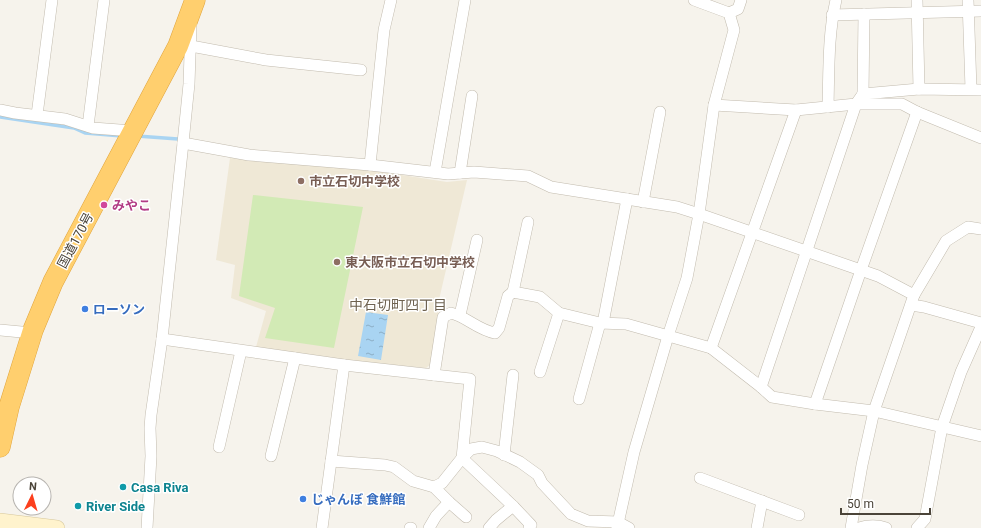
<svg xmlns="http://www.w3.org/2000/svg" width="981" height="528" font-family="Roboto,'Noto Sans JP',sans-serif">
  <defs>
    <pattern id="water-ripples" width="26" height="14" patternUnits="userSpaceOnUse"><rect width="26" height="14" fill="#a9d4f2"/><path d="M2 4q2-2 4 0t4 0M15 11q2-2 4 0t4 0" fill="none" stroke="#8caec5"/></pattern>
  </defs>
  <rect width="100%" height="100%" fill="#f6f3ec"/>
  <path fill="#efe8d6" d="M230,158L376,171L447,182L467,180L438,304V314L431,364L426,368L355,361L256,347L266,311L231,298L235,265L216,260Z"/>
  <path fill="#d2eab5" d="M253,195L363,207L334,348L265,338L275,308L239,296Z"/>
  <path fill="url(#water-ripples)" d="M366,312L388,315L381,360L358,356Z"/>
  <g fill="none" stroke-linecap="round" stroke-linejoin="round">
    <g stroke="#a9d4f2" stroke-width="3.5">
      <path d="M0,117L74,128L85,133L122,136"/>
      <path d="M137,136L178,139"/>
    </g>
    <g stroke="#c2bbae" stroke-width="12">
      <g id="street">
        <path d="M917,0L919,89"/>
        <path d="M968,0L971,89"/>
        <path d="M729,13L738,9L741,0"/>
        <path d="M832,15L981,11"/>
        <path d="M191,46L266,60L361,70"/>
        <path d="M863,94L864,14"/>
        <path d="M714,105L796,110L856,104L863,94L919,89L981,90"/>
        <path d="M828,107C829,71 828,34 836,0"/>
        <path d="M0,110L15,113L65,119L93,128L133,131"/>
        <path d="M37,115L52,0"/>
        <path d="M88,126L104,0"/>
        <path d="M183,143L249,155L370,165L448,174L474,172L528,176L551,187L677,207L699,214L878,276L914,295L874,411L862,465L851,528"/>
        <path d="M370,165L384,30L391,0"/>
        <path d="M435,172L465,0"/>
        <path d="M460,173L472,96"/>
        <path d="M643,202L660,112"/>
        <path d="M528,222L513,292L540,297L559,313L600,323L626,324L711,348L761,387L772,397L815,404L874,411L981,436"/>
        <path d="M914,295L946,241L968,227L981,229"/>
        <path d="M911,305L924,307L981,323"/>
        <path d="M460,315L477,240"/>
        <path d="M603,323L627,199"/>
        <path d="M0,330L32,333"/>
        <path d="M162,339L344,365L322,528"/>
        <path d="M711,348L796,110"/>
        <path d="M344,365L470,379L462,458L513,506L531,525L529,528"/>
        <path d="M540,372L559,313"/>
        <path d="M434,375L443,317L451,313C467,317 478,330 495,333L499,328L508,296L513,292"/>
        <path d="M761,387L856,104H902L917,112L981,138"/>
        <path d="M579,399L600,323"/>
        <path d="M815,404L861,270L917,112"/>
        <path d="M219,447L241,351"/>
        <path d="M504,455L513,375"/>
        <path d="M271,456L295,358"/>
        <path d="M331,461L385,465L394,467L413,481L434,487L442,483L462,458L471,449L482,447L497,451L520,462L538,475L542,483L571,514L588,521L618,522L629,528"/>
        <path d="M700,478L799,515"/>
        <path d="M434,487L449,502L466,517"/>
        <path d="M147,528L151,456L150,428L151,415L162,339L183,143L189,84L191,25"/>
        <path d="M410,528H411"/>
        <path d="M429,528L436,516L449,502"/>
        <path d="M489,528L496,520L513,506"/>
        <path d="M617,528L634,452L668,336L687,278L699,214L714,105L734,30L729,13L694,0"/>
        <path d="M757,528L762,501"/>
        <path d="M859,528C869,525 877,525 886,528"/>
        <path d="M917,528L925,519L942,427L961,372L981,327"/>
      </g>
    </g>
    <g stroke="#d6c79b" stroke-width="16">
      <path id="secondary" d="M0,521L57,528"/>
    </g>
    <g stroke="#e0a43c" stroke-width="21">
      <path id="highway" d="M0,447L9,407L33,330L53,282L178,46L195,0"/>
    </g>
    <use href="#street" stroke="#fff" stroke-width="11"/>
    <use href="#secondary" stroke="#fff3cd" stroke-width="15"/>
    <use href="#highway" stroke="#ffcf6e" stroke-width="20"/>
  </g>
  <g fill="#8d6e63" stroke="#fff" stroke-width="1.5">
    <circle cx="301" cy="181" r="4"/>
    <circle cx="337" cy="262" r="4"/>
  </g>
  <circle fill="#d1479c" stroke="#fff" stroke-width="1.5" cx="104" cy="205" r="4"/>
  <g fill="#3f7fe0" stroke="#fff" stroke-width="1.5">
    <circle cx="85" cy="309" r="4"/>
    <circle cx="303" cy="499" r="4"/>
  </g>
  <g fill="#0f9aa8" stroke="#fff" stroke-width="1.5">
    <circle cx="123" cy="487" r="4"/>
    <circle cx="78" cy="506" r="4"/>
  </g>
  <g text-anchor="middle" stroke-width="3" stroke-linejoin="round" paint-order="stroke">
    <g font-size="13" font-weight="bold" fill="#785e54" stroke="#fff" text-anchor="start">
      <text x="309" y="186">市立石切中学校</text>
      <text x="345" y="267">東大阪市立石切中学校</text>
    </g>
    <g font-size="13" font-weight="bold" fill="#b23c85" stroke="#fff" text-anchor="start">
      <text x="112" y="210">みやこ</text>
    </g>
    <g font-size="13" fill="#4b4439" stroke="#fff">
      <text transform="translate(75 240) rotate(-62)" y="5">国道170号</text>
    </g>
    <g font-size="13" font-weight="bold" fill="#366cbe" stroke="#fff" text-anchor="start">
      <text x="93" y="314">ローソン</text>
      <text x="311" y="504">じゃんぼ 食鮮館</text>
    </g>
    <g font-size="13" font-weight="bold" fill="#0d838f" stroke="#fff" text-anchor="start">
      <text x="131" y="492">Casa Riva</text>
      <text x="86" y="511">River Side</text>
    </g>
    <g font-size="14" fill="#6e6250" stroke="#fff">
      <text x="398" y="310">中石切町四丁目</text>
    </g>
  </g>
  <g transform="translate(32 496) rotate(5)"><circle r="19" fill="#ffffff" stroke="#b7b4b0"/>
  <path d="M0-3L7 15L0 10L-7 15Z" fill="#fc3f1d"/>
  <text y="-6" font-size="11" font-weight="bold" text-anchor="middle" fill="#4b4439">N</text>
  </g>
  <path d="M841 508v6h89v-6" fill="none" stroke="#4b4439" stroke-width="2"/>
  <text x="847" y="508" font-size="12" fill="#4b4439" stroke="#ffffff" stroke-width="3" paint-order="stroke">50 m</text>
</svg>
